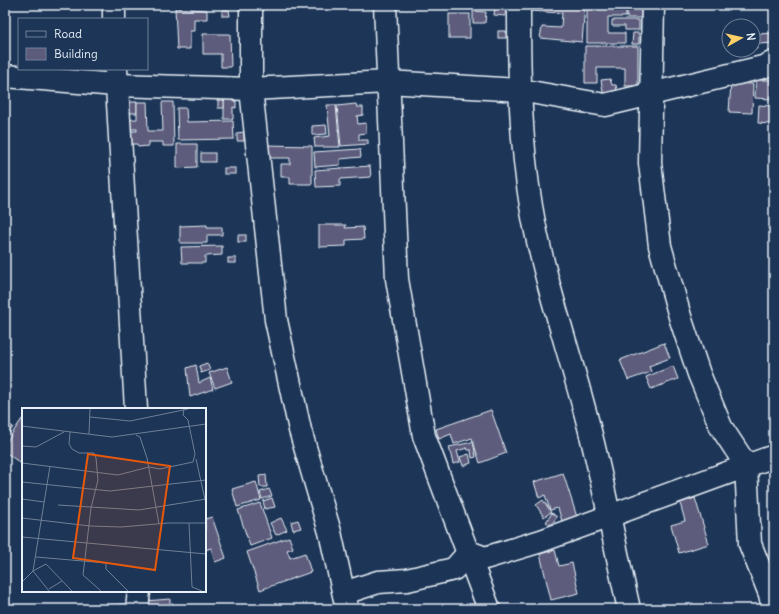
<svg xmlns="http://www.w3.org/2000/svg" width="779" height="614" font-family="Delius,sans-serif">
  <rect width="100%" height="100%" fill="#1d3557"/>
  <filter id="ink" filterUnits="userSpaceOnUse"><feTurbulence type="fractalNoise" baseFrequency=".025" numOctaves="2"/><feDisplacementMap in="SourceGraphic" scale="8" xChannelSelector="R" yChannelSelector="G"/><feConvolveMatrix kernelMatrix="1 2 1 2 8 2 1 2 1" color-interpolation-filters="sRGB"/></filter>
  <g filter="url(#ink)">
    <g fill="#5d5b7b" stroke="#e8f1f8">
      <path d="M529,5H585L582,42L540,38L542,27L561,28L562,13L529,11Z"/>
      <path d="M587,5H626V17H608V33H625V43H587Z"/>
      <rect x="627" y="5" width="14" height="13"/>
      <path d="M495,6H506L505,16L494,15Z"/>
      <path d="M175,8L207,10V19H194V31H190V49H177Z"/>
      <path d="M222,10H229L230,16H222Z"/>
      <path d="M473,11L486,12L485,23H473Z"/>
      <rect x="449" y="14" width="21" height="24"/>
      <path d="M612,20H639V30H625V26H612Z"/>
      <rect x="498" y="31" width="8" height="7"/>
      <path d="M633,33H639V44H632Z"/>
      <path d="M774,33V43L759,44V34Z"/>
      <path d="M203,34H230L231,67H221V54H203Z"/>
      <path d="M753,37H755L757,49L753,50Z"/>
      <path d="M585,46H638V86H625V68H597V83H585Z"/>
      <path d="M610,79L612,85H616L618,95L604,97L601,80Z"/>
      <path d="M756,80H772L771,99L755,98Z"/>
      <path d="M731,83L753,84L752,113L729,112Z"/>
      <path d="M224,97H233V101H236V108L233,107V119H224Z"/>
      <rect x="218" y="99" width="6" height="9"/>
      <rect x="121" y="102" width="16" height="11"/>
      <path d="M137,102H147L148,131H163L162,102H173L174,146H163V142H148V146L138,147L137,144H121V131H137V129H121V120L137,119Z"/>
      <path d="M356,104L357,107H363V115L357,116L358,124L366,123V133L359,134V140H368V144L341,146L337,106Z"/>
      <path d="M327,105H336L340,147H315L314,138L330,136Z"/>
      <path d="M759,105L770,106V124L758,123Z"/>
      <path d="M177,108H186L187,122L233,121L234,139L178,140Z"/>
      <path d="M326,125L327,134L312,135V126Z"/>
      <path d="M244,132V141H237V133Z"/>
      <path d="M177,144H197V167L177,168Z"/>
      <path d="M266,145L312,146V184H290V177H281V164H290V158H266Z"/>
      <path d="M360,149L361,157L340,159V165L315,167L314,152Z"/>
      <rect x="201" y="153" width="14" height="9"/>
      <path d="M370,166L371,177L340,179V186L316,187L315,170Z"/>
      <rect x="224" y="168" width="11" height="6"/>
      <path d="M207,225V227H222V235H207V243H180V226Z"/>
      <path d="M319,225H346L345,228L363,227L364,239L346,240V246L319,247Z"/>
      <rect x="238" y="235" width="8" height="7"/>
      <path d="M222,246V255L205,256V263H182L181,247Z"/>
      <rect x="228" y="258" width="8" height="5"/>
      <path d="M664,343L670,358L649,366L651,372L628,380L620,360Z"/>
      <path d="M207,363L210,370L201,373L199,366Z"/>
      <path d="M196,365L199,383L210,378L213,389L190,397L187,368Z"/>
      <path d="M673,366L678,379L651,389L646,377Z"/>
      <path d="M227,367L232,382L215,388L209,373Z"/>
      <path d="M491,410L506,453L480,463L472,438L454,444L451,434L439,439L436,429Z"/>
      <path d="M22,419L23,420V465L5,452V444Z"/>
      <path d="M5,421L13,427L6,437H5Z"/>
      <path d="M473,442L476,457L472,458L471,450H468L467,448L457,451L460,462L453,464L449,447Z"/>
      <path d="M469,454L471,463L463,466L460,457Z"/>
      <path d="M563,473L577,517L562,521L558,508L550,510L545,495L539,498L534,482Z"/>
      <path d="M266,475L267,487H260L259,476Z"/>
      <path d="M256,482L261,500L237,507L232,489Z"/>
      <path d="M269,489L272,496L262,499L260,492Z"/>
      <path d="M272,498L275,507L265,509L263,501Z"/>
      <path d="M695,498L709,544L679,553L671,525L685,521L680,503Z"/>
      <path d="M543,500L551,512L544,517L536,505Z"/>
      <path d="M260,503L272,538L250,546L238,510Z"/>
      <path d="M552,513L557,517L551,525L546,522Z"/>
      <path d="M212,517L226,558L215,562L211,548L205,550V519Z"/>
      <path d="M281,518L287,530L276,535L270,523Z"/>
      <path d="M298,520L301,528L293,530L291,522Z"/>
      <path d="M289,537L293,548L287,550L290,558L305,553L311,572L260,590L247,552Z"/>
      <path d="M555,550L559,566L572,563L579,593L551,600L540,554Z"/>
      <path d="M170,599V609H147L146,601Z"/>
      <path d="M124,604V609H93V606Z"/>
    </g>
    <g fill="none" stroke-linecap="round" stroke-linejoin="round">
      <g stroke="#e8f1f8" stroke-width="25">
        <g id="minor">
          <path d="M114,5V19"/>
          <path d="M251,5V89L276,320L300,430L330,532L347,609"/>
          <path d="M385,5L397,279L424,436L489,609"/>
          <path d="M519,5C519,72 520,140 531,206C543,276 567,344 585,412C603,477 614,544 629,609"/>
          <path d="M653,5L650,163L660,246L681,320L699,374L721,427L746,465L750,544L770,594L773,609"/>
          <path d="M116,69L136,409"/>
          <path d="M5,76L116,85L251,89L388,82L519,90L605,105L763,67L774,62"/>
          <path d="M344,593L378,582L407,580L454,569L469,552L485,558L541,541L774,456"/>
          <path d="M137,609L139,591"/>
        </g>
      </g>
      <use href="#minor" stroke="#1d3557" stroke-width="22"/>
    </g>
  </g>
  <g transform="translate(22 408)">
    <rect width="184" height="184" fill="#1d3557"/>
    <path fill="none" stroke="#6e8097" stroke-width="1" d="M68,9L108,13L166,1M0,18L90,29L184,16M48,24L47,36L50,41L57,45H72L74,50L76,72L69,100L61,167L79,183M67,26L68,1M114,27L118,29L125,50L137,116M0,38L14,39L42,24M174,51L184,96M0,55L96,67L127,59L138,61L171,54L173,46L166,12L161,7L162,1M0,74L88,83L184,72M0,91L22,94M36,97L117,102L184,91M0,110L68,118L99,119L146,115H184M167,115L170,179L180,183M0,129L184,146M14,149L84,155V161L106,183M0,174L11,163L28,58M27,181L40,173M27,183L11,163L24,156L50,183"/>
    <path fill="#e8590c" fill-opacity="0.15" stroke="#e8590c" stroke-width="2" d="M66,46L148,58L133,162L51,150Z"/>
    <rect width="184" height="184" fill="none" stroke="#e8f1f8" stroke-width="2"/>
  </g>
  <rect width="779" height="614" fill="none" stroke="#1d3557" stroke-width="20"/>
  <rect x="10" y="10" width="759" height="594" fill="none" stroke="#e8f1f8" stroke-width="1.5" filter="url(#ink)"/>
  <rect x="18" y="18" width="130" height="52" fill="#1d3557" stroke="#6e8097"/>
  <rect x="26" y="31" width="20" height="6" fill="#1d3557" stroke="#6e8097"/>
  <text x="54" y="38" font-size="12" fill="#e8f1f8">Road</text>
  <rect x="26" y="48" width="20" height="12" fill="#5d5b7b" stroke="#6e8097"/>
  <text x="54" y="58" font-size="12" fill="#e8f1f8">Building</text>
  <g transform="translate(741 38) rotate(82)"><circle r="19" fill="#1d3557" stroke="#6e8097"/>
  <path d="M0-3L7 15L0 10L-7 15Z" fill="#ffd166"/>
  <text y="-6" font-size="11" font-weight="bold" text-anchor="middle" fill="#e8f1f8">N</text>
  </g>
</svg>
